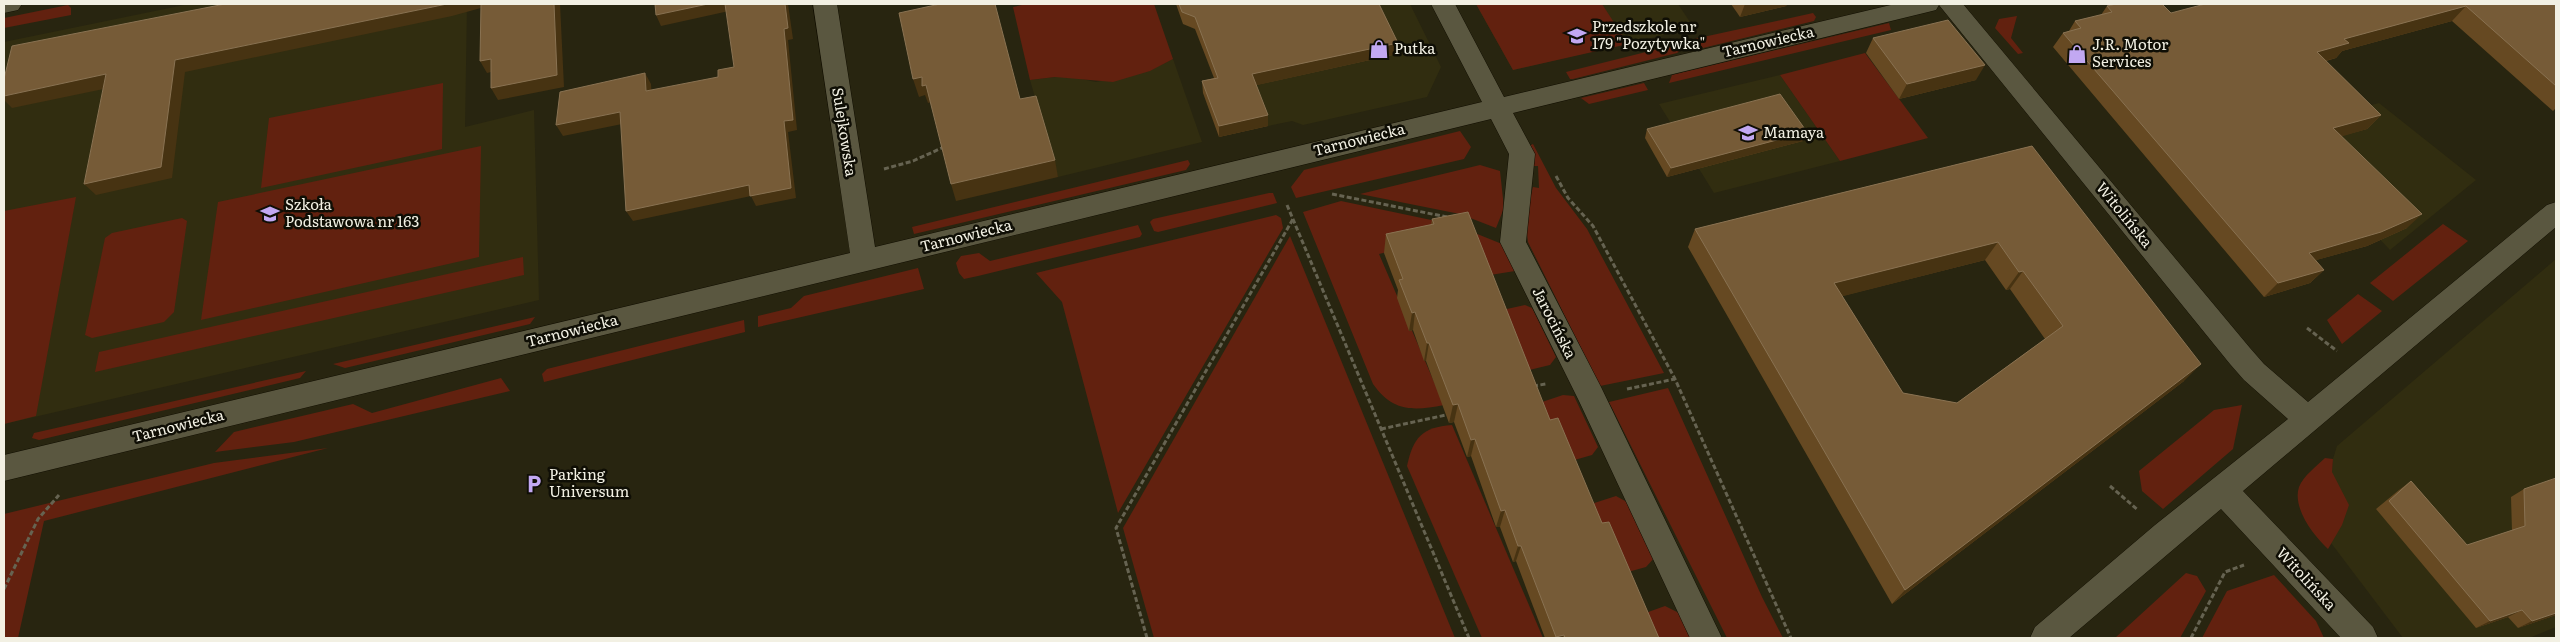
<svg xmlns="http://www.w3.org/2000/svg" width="2560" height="642" font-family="Literata,serif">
  <rect width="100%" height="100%" fill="#282510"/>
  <g fill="#312d10">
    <path d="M189,4H467L465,127L534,110L539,300L4,424V42Z"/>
    <path d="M1350,4H1410L1441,67L1427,97L1303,125L1292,121L1268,126L1253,87Z"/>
    <path d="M1476,4H1678L1694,28L1513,70Z"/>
    <path d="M1173,59L1202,142L1058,177L1030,80L1055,77H1072L1096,82L1149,71Z"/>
    <path d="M1780,75L1840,161L1714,193L1659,104Z"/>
    <path d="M2379,103L2476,180L2390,250L2277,130Z"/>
    <path d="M2556,259V627L2529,638H2403L2325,535L2333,459L2337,446Z"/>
  </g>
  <g fill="#62210f">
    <path d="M1027,4H1154L1173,59L1150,71L1113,82L1055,77L1030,80L1013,7Z"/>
    <path d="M1476,4H1602L1628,44L1513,70Z"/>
    <path d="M68,5L71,8V15L4,28V18Z"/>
    <path d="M1813,13L1816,17L1814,21L1703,48L1694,39Z"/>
    <path d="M2017,16L2011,38L2023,53L2018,54L1995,28L1999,19Z"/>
    <path d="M1889,23L1891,30L1669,83L1672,75Z"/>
    <path d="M1678,44L1681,50L1677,53L1573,79H1570L1566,72Z"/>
    <path d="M1865,53L1928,138L1840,161L1780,75Z"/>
    <path d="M443,83L442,149L261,188L269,118Z"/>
    <path d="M1644,83L1648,90L1589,104L1581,98Z"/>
    <path d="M1460,131L1471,147L1464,159L1296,198L1291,187L1304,170Z"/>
    <path d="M1533,144L1556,188L1587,229L1664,373L1600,386L1528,242C1525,223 1528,206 1533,187L1539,188L1538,166H1530L1527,147Z"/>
    <path d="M481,146L479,257L201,320L218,202Z"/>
    <path d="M1188,160L1190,164L1186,170L914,234L912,227Z"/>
    <path d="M1480,165L1500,171L1504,208L1496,228L1460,214L1360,194Z"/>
    <path d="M1269,193H1273L1277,203L1158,232L1154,231L1150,222L1153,219Z"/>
    <path d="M76,197L36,416L4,424V211Z"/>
    <path d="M1341,201L1455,225L1502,244L1515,271L1484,276L1463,233L1379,254L1444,405C1413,411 1393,412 1373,384L1303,212Z"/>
    <path d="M1276,215L1281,218L1283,228L1118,513L1062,302L1036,273Z"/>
    <path d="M182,218L187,221L174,312L164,322L92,338L85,335L105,238L112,233Z"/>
    <path d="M2443,224L2468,241L2393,301L2370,283Z"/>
    <path d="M1138,225L1142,234L1140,237L978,276L964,279L959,273L956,263L961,256L979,253L990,261Z"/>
    <path d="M1290,236L1455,638H1154L1123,528Z"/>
    <path d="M523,257L524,275L95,372L99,352Z"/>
    <path d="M918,268L924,289L758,327V316L791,308L804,296Z"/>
    <path d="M2358,294L2382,311L2342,344L2327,320Z"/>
    <path d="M1525,305L1532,308L1556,357L1550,365L1521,372L1493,312Z"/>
    <path d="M535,317L530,324L345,368L333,364Z"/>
    <path d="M744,320L745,332L544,382L542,374L547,369Z"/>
    <path d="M306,371L300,378L39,440L32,438L34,433Z"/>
    <path d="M501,378L510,391L294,442L215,452L234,432L353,404L372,413Z"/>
    <path d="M1668,388L1762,597L1783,638H1727L1609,402Z"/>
    <path d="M1563,395L1574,396L1598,447L1592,455L1564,463L1536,404Z"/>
    <path d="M2242,405L2233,449L2163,509L2142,491L2139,471L2214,410Z"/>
    <path d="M1452,425L1543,638H1482L1407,466C1413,438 1422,427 1452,425Z"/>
    <path d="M328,448L44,521L18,638H4V514L214,463Z"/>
    <path d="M2325,458L2333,459L2332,472L2349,505L2342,525L2328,549C2314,536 2292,508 2299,487C2303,476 2317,466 2325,458Z"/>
    <path d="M1616,496L1627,502L1655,557L1646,567L1617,575L1585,506Z"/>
    <path d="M2186,573L2197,576L2206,591L2180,638H2115Z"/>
    <path d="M2274,575L2316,621L2324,638H2202L2227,591Z"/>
    <path d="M1665,606L1681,614L1692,638H1647L1637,616Z"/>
  </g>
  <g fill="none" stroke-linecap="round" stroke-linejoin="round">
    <g stroke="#110e00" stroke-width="1">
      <g id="minor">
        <path d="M4,4H22L18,10L4,13Z"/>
        <path d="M813,4H837L875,247L1482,102L1431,4H1455L1504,97L1895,4H1963L2250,348L2264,364L2308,402L2547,205L2556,202V227L2243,491L2373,627L2378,638H2341L2221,509L2069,638H2030L2035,627L2155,525L2288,419L2244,380L2230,364L1939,5L1936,10L1928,12L1513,113L1535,154L1526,242L1601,387L1722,638H1690L1579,401L1500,242L1509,154L1491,119L4,481V455L850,253Z"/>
      </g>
    </g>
    <g stroke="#666351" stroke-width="3" stroke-dasharray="5 2.5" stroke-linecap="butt">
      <path d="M884,169L913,161L944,147"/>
      <path d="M1556,176L1568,198L1593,226L1675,379L1791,638"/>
      <path d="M1332,194L1447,217"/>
      <path d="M1287,205L1469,638"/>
      <path d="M2307,328L2337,351"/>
      <path d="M1533,386L1546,384"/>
      <path d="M1627,389L1675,379"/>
      <path d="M1381,429L1446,415"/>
      <path d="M2110,486L2138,510"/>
      <path d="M4,589L38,519L59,495"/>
      <path d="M1147,638L1116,528L1293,219"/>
      <path d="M2191,638L2225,572L2244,565"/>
    </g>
    <use href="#minor" fill="#5a5740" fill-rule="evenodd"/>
  </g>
  <g fill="#664922" fill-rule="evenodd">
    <path d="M1176,4H1379L1397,54L1256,85L1268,126L1219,137L1203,93L1202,81L1214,78L1195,29L1183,24Z"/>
    <path d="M1731,4H1787L1786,6L1740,17Z"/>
    <path d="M2556,4V108L2553,111L2452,21L2342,51L2336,58L2326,61L2381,115L2367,129L2341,136L2407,228L2367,246L2316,260L2324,270L2310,283L2264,297L2053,47L2063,33L2069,31L2075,21L2101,15L2107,6L2171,13Z"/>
    <path d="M1873,38L1976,80L1899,99L1866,53Z"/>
    <path d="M1647,129L1807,132L1803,141L1667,177L1645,138Z"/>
    <path d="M2032,146L2184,381L1892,604L1688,247L1695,229ZM1985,260L2006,290L2010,289L2045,339L1957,403L1903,393L1842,296Z"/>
    <path d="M1432,219L1550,420L1602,523L1659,638H1545L1516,561L1513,562L1500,527H1496L1471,456L1467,457L1454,422L1449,423L1426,361H1424L1413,330L1409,331L1397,298L1398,290L1384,253L1386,234L1431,225Z"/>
    <path d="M2411,481L2467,545L2512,531L2511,497L2524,489L2556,615L2518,628L2508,617L2476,628L2376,509L2399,490Z"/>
  </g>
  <g fill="#473312">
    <path d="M447,4H486L488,6L452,16L185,72L172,178L96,195L84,184L175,60Z"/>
    <path d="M554,4H560L564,87L498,100L491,88Z"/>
    <path d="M708,4H726L729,11L661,26L656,15Z"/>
    <path d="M785,4H788L793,39L788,40L797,130L788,132L796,198L756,206L751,196L633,221L626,211L784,121V29Z"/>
    <path d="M1745,4H1787L1786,6L1740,17Z"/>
    <path d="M2466,6L2452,21L2342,51L2336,58L2305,66L2317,52L2344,39Z"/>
    <path d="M1398,43L1397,54L1253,86L1252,74Z"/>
    <path d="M491,59L499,70L487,73L480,61Z"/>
    <path d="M1985,65L1976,80L1899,99L1907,84Z"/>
    <path d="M645,73L651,84L652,101L646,91Z"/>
    <path d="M106,74L118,86L12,108L4,100V96Z"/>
    <path d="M922,77L926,85L932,102L928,103L925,95L919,97L913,79Z"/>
    <path d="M620,112L627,123L563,136L556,125Z"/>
    <path d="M1268,115V126L1219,137V126Z"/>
    <path d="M2381,115L2367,129L2320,143L2333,128Z"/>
    <path d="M1807,132L1803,141L1667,177L1671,168Z"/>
    <path d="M1055,160L1058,177L956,201L951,184Z"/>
    <path d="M2422,214L2407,228L2367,246L2295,266L2309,253Z"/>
    <path d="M1998,242L1985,260L1824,301L1834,283Z"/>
    <path d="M2324,270L2310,283L2264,297L2278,283Z"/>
    <path d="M2023,271L2010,289L2006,290L2019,272Z"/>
    <path d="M1415,312L1413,330L1409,331L1412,313Z"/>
    <path d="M1427,343H1429L1426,361H1424Z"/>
    <path d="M2201,364L2184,381L1892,604L1905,590Z"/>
    <path d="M1458,404L1454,422L1449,423L1453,405Z"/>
    <path d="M1475,439L1471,456L1467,457L1471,440Z"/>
    <path d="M1505,510L1500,527H1496L1501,511Z"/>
    <path d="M1518,546H1521L1516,561L1513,562Z"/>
    <path d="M2522,610L2508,617L2476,628L2490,621Z"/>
    <path d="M2556,613V615L2518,628L2532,621Z"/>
    <path d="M1564,635L1562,638H1555L1556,637Z"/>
  </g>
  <g fill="#765b37" stroke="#897252" fill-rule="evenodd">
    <path d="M225,4H447L175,60L161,167L84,184L106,74L4,96V79L12,46Z"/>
    <path d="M481,4H554L557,75L491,88V59L480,61Z"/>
    <path d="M655,4H708L656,15Z"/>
    <path d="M725,4H785L788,28L784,29L793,120L784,121L791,188L750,196L749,185L626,211L620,112L556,125L560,92L645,73L646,91L718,77V70L734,67Z"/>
    <path d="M940,4H995L1020,99L1036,96L1055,160L951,184L926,85L922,86V77L913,79L899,13Z"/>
    <path d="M1179,4H1379L1398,43L1252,74L1268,115L1219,126L1202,81L1218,78L1195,17L1182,12Z"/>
    <path d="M2116,4H2162L2171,13L2205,4H2556V86L2466,6L2344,39L2349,43L2317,52L2381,115L2333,128L2422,214L2381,232L2309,253L2324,270L2278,283L2063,33L2081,28L2075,21L2112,12L2107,6Z"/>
    <path d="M1948,20L1985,65L1907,84L1873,38Z"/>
    <path d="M1780,94L1807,132L1671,168L1647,129Z"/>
    <path d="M2032,146L2201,364L1905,590L1695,229ZM1998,242L2019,272L2023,271L2063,326L1957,403L1903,393L1834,283Z"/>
    <path d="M1468,212L1550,420L1558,418L1602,523L1609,522L1659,638H1565L1564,635L1556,637L1521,546H1518L1505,510L1501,511L1475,439L1471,440L1458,404L1453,405L1429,343H1427L1415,312L1412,313L1399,280L1403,279L1386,234L1434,224L1432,219Z"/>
    <path d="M2556,478V613L2532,621L2522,610L2490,621L2389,501L2411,481L2467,545L2525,526L2524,489Z"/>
  </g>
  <defs>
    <g id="school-bare" transform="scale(1.5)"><path d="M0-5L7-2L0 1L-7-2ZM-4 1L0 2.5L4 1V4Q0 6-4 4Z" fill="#c2a8f2" stroke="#0f0e05" stroke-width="2.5" paint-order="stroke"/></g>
    <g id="shop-bare" transform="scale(1.5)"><path d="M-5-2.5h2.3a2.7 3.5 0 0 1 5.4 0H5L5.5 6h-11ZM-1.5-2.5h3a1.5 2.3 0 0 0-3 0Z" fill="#c2a8f2" stroke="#0f0e05" stroke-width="2.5" paint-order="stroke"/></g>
    <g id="parking-bare" transform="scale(1.5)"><path d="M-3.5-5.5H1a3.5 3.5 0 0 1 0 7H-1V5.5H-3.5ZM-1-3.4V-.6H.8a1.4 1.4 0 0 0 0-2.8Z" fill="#c2a8f2" stroke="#0f0e05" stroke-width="2.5" paint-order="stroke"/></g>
  </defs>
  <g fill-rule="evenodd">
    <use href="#school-bare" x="1577" y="36"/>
    <use href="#shop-bare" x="1379" y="49"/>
    <use href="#shop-bare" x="2077" y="54"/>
    <use href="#school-bare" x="1748" y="133"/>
    <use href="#school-bare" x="270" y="214"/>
    <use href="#parking-bare" x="534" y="484"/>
  </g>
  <g text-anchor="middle" stroke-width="5" stroke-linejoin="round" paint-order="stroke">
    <g font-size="15" fill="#f2f0e3" stroke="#0f0e05" text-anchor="start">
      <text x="1592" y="32">Przedszkole nr<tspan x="1592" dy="17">179 "Pozytywka"</tspan></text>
      <text x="2092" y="50">J.R. Motor<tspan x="2092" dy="17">Services</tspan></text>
      <text x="1394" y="54">Putka</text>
      <text x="1763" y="138">Mamaya</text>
      <text x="285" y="210">Szkoła<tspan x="285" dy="17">Podstawowa nr 163</tspan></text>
      <text x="549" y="480">Parking<tspan x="549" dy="17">Universum</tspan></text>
    </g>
    <g font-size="15" fill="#f2f0e3" stroke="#0f0e05">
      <text transform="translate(1768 42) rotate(-13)" y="5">Tarnowiecka</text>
      <text transform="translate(844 132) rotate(81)" y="5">Sulejkowska</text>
      <text transform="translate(1359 140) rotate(-14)" y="5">Tarnowiecka</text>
      <text transform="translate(2124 215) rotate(51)" y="5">Witolińska</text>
      <text transform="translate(966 236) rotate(-14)" y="5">Tarnowiecka</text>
      <text transform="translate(1554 323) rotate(63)" y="5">Jarocińska</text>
      <text transform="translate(572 331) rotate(-14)" y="5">Tarnowiecka</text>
      <text transform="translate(178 426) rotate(-14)" y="5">Tarnowiecka</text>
      <text transform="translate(2306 579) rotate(47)" y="5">Witolińska</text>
    </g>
  </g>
  <rect width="2560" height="642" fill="none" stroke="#f2f0e3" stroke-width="10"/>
</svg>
